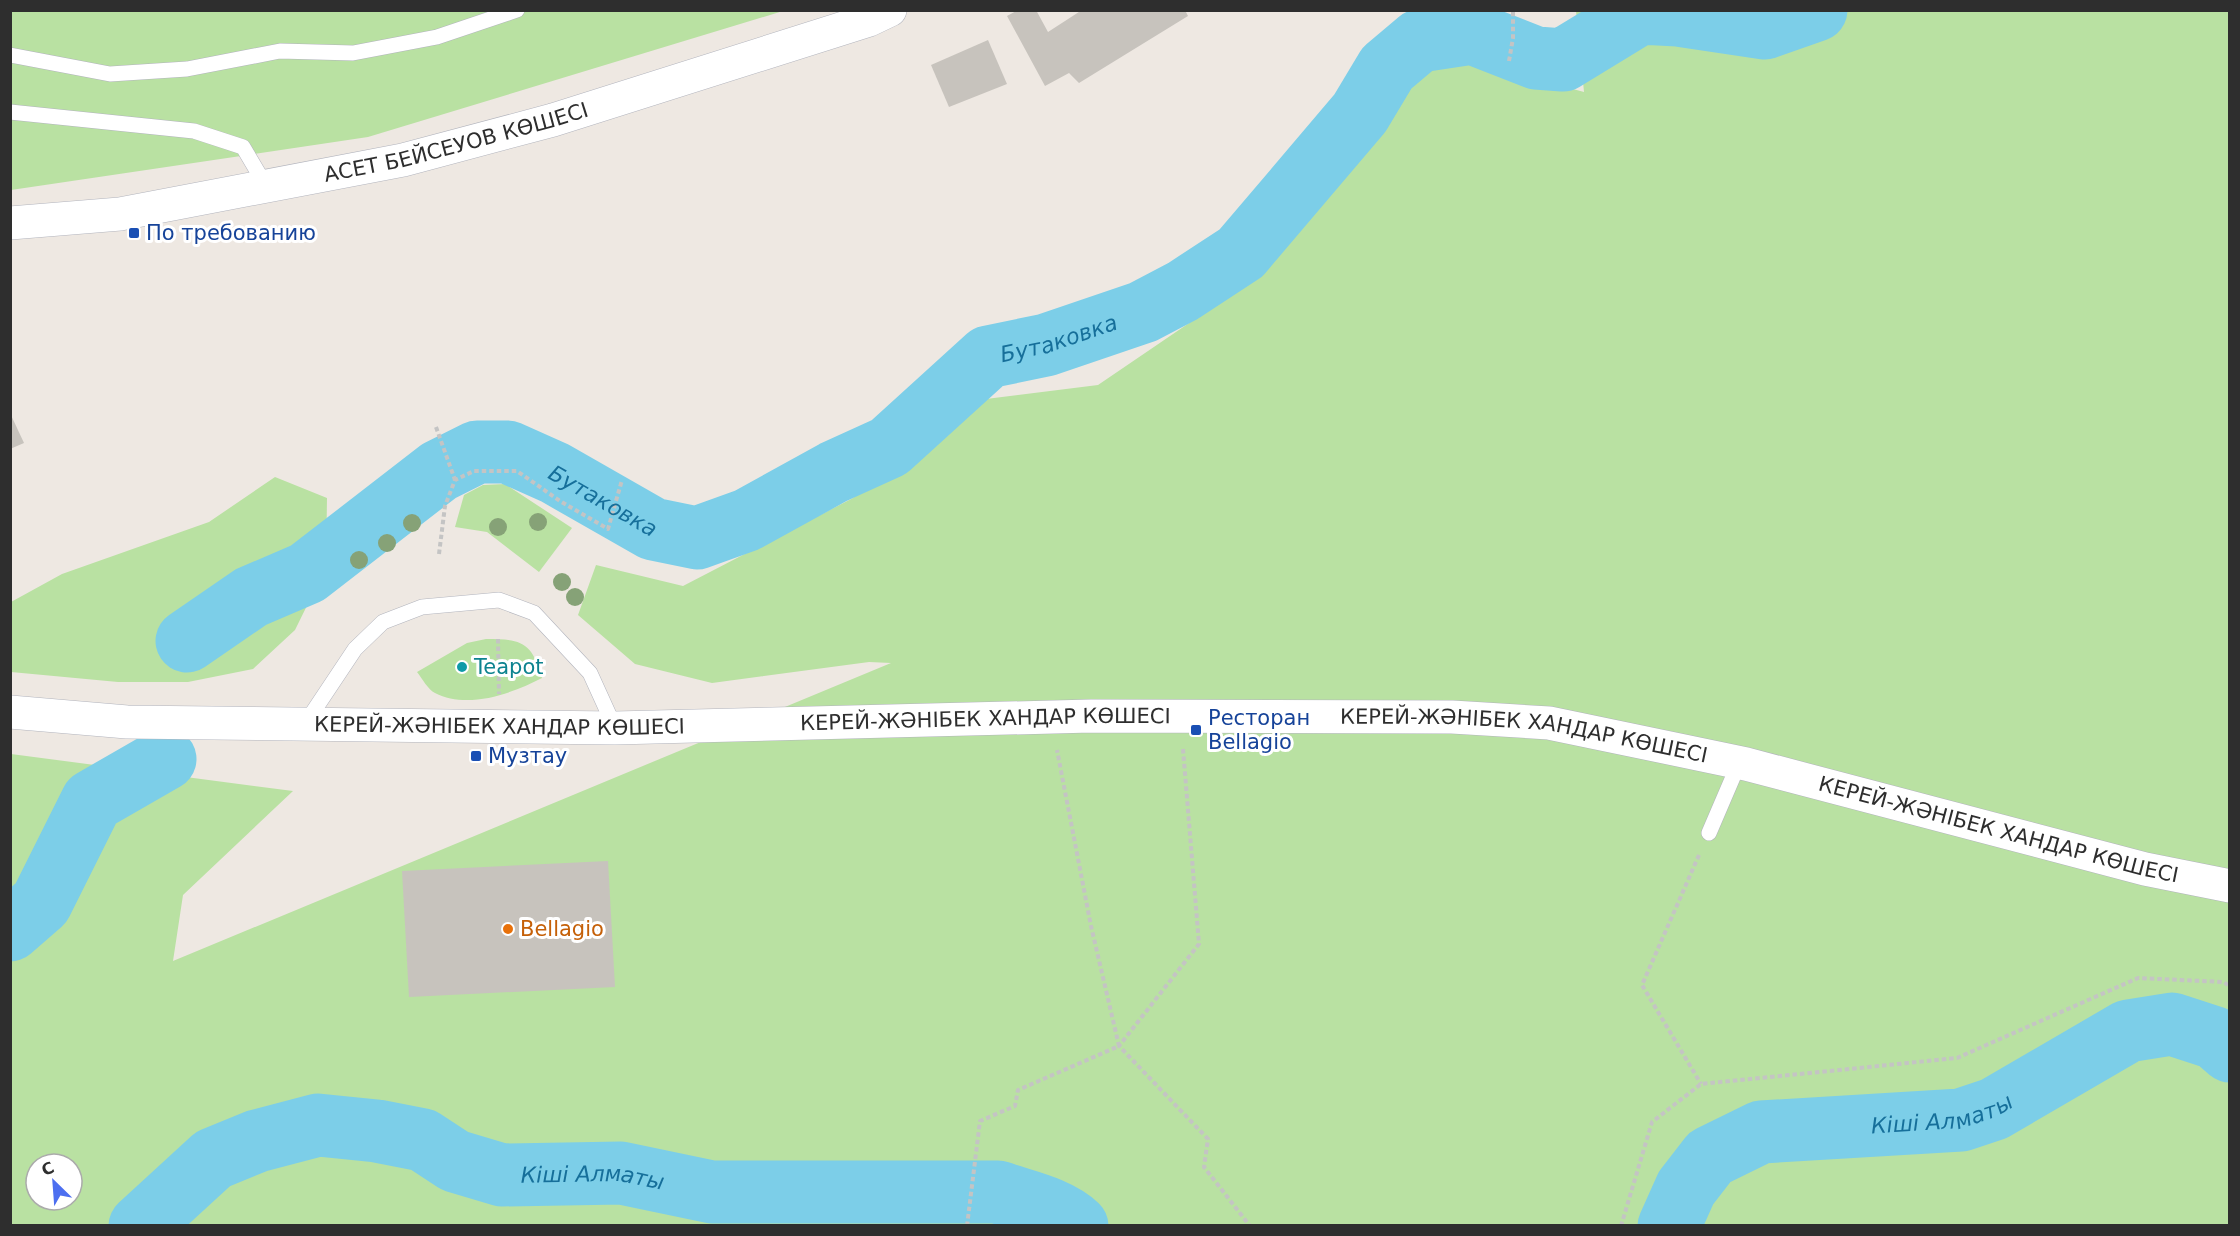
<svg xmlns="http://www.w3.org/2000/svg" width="2240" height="1236" font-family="'DejaVu Sans',sans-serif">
  <rect width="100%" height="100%" fill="#eee8e2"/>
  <g fill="#b9e1a2" fill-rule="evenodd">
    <path d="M10,11H783L368,137L11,190Z"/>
    <path d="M1576,11H2229V1225L11,1226V754L293,791L183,895L173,961L891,663L869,662L712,683L635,664L578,615L596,565L683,586L853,498L986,399L1098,385L1248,283L1354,135L1433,51L1584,92ZM36,1164H72V1200H36Z"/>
    <path d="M275,477L327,498L326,567L295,630L253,669L188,682H118L11,672V602L62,574L209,522Z"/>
    <path d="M505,484L572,528L539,572L487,532L455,527L464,495L483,485Z"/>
    <path d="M486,639C522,639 532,642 542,678C513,693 468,710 435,693C428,690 422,678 417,672L467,643Z"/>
  </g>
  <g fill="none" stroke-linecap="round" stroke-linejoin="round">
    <g stroke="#7ccee8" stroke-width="63">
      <path id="s1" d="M187,641L251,597L307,573L439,471L477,452H508L555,473L653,529L697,538L747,520L834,472L889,447L988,357L1046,345L1143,312L1183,291L1241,253L1360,113L1387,68L1419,41L1472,33L1536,58L1563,60L1640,13L1678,15L1765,28L1816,10"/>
      <path d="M10,930L41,903L92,801L165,759"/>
      <path id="s2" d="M140,1226L213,1159L257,1141L318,1125L377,1131L423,1140L455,1161L502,1175L621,1173L712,1192H998C1023,1201 1057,1207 1077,1226"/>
      <path id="s3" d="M1669,1226L1686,1188L1710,1157L1761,1132L1961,1120L1994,1109L2128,1031L2172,1024L2215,1038L2230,1051"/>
    </g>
  </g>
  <g fill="#c7c3bd">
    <path d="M1018,10H1036L1048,32L1082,10H1185L1188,16L1079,83L1069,73L1045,86L1007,16Z"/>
    <path d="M988,40L1007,84L949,107L931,65Z"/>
    <path d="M10,413L24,443L10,449Z"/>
    <path d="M608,861L615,987L409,997L402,871Z"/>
  </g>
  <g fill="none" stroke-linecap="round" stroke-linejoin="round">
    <g stroke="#b2b4bd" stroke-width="16">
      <g id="lane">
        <path d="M10,55L110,74L187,69L280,51L353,53L437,37L517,10"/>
        <path d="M10,112L194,131L243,147L266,186"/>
        <path d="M305,724L355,649L383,622L422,607L499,600L534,613L590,673L615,728"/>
        <path d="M1709,833L1739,763"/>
      </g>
    </g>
    <g stroke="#b2b4bd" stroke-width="34">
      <g id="secondary">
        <path id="s4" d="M10,223L120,214L403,160L553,120L869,20L890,10"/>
        <path id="s5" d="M10,712L127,722L615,728L1091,716L1452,717L1549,723L1746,764L2145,869L2230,886"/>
      </g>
    </g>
    <g stroke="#c4c4c4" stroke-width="4" stroke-dasharray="4.5 3" stroke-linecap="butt">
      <path d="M1509,61L1513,38V10"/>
      <path d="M436,427L455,480"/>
      <path d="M439,554L445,506L455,480L474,471H517L560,501L608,529L622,480"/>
      <path d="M498,639L499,694"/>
      <path d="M1183,749L1199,944L1119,1046L1208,1139L1204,1167L1250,1226"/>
      <path d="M1699,855L1642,985L1701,1084"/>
      <path d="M967,1226L980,1121L1015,1106L1018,1090L1119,1046L1091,926L1057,750"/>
      <path d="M1621,1226L1652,1122L1701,1084L1957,1058L2138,978L2224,982L2230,987"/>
    </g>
    <use href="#lane" stroke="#fff" stroke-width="15"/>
    <use href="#secondary" stroke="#fff" stroke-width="33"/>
  </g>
  <g fill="#86a277">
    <circle cx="538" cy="522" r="9"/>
    <circle cx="412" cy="523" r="9"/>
    <circle cx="498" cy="527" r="9"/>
    <circle cx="387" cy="543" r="9"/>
    <circle cx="359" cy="560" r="9"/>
    <circle cx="562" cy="582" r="9"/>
    <circle cx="575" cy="597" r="9"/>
  </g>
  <g fill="#1a4fb4" stroke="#fff" stroke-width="2">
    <rect x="128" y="227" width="12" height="12" rx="3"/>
    <rect x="1190" y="724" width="12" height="12" rx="3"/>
    <rect x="470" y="750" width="12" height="12" rx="3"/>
  </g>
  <circle fill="#0f9aa8" stroke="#fff" stroke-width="2" cx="462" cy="667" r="6"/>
  <circle fill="#e8710a" stroke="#fff" stroke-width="2" cx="508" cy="929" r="6"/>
  <g text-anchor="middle" stroke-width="6" stroke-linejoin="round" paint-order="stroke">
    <g font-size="21" fill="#2e2e2e" stroke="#fff">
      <text dy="7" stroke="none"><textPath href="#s4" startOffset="454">АСЕТ БЕЙСЕУОВ КӨШЕСІ</textPath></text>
      <text dy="7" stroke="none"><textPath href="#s5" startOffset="976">КЕРЕЙ-ЖӘНІБЕК ХАНДАР КӨШЕСІ</textPath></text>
      <text dy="7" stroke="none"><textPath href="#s5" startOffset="490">КЕРЕЙ-ЖӘНІБЕК ХАНДАР КӨШЕСІ</textPath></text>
      <text dy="7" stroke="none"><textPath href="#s5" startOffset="1516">КЕРЕЙ-ЖӘНІБЕК ХАНДАР КӨШЕСІ</textPath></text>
      <text dy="7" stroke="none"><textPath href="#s5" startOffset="2002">КЕРЕЙ-ЖӘНІБЕК ХАНДАР КӨШЕСІ</textPath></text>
    </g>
    <g font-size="21" fill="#164399" stroke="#fff" text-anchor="start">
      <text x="146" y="240">По требованию</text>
      <text x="1208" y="725">Ресторан<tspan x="1208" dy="24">Bellagio</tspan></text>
      <text x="488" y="763">Музтау</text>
    </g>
    <g font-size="21" fill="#0d838f" stroke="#fff" text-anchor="start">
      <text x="474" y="674">Teapot</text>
    </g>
    <g font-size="21" fill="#c56008" stroke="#fff" text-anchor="start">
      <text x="520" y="936">Bellagio</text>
    </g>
    <g font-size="22" font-style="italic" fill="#166f9a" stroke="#fff">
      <text dy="8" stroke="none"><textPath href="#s1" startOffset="1008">Бутаковка</textPath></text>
      <text dy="8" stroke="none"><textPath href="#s1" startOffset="486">Бутаковка</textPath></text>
      <text dy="8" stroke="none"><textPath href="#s3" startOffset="320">Кіші Алматы</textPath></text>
      <text dy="8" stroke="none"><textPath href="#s2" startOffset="494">Кіші Алматы</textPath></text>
    </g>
  </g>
  <rect width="2240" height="1236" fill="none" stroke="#2e2e2e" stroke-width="24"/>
  <g transform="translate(54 1182) rotate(335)"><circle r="28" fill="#ffffff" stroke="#ababab" stroke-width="1.5"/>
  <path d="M0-4.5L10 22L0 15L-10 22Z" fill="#4d6ff0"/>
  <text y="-9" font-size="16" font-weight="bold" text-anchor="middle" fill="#2e2e2e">С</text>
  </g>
</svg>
